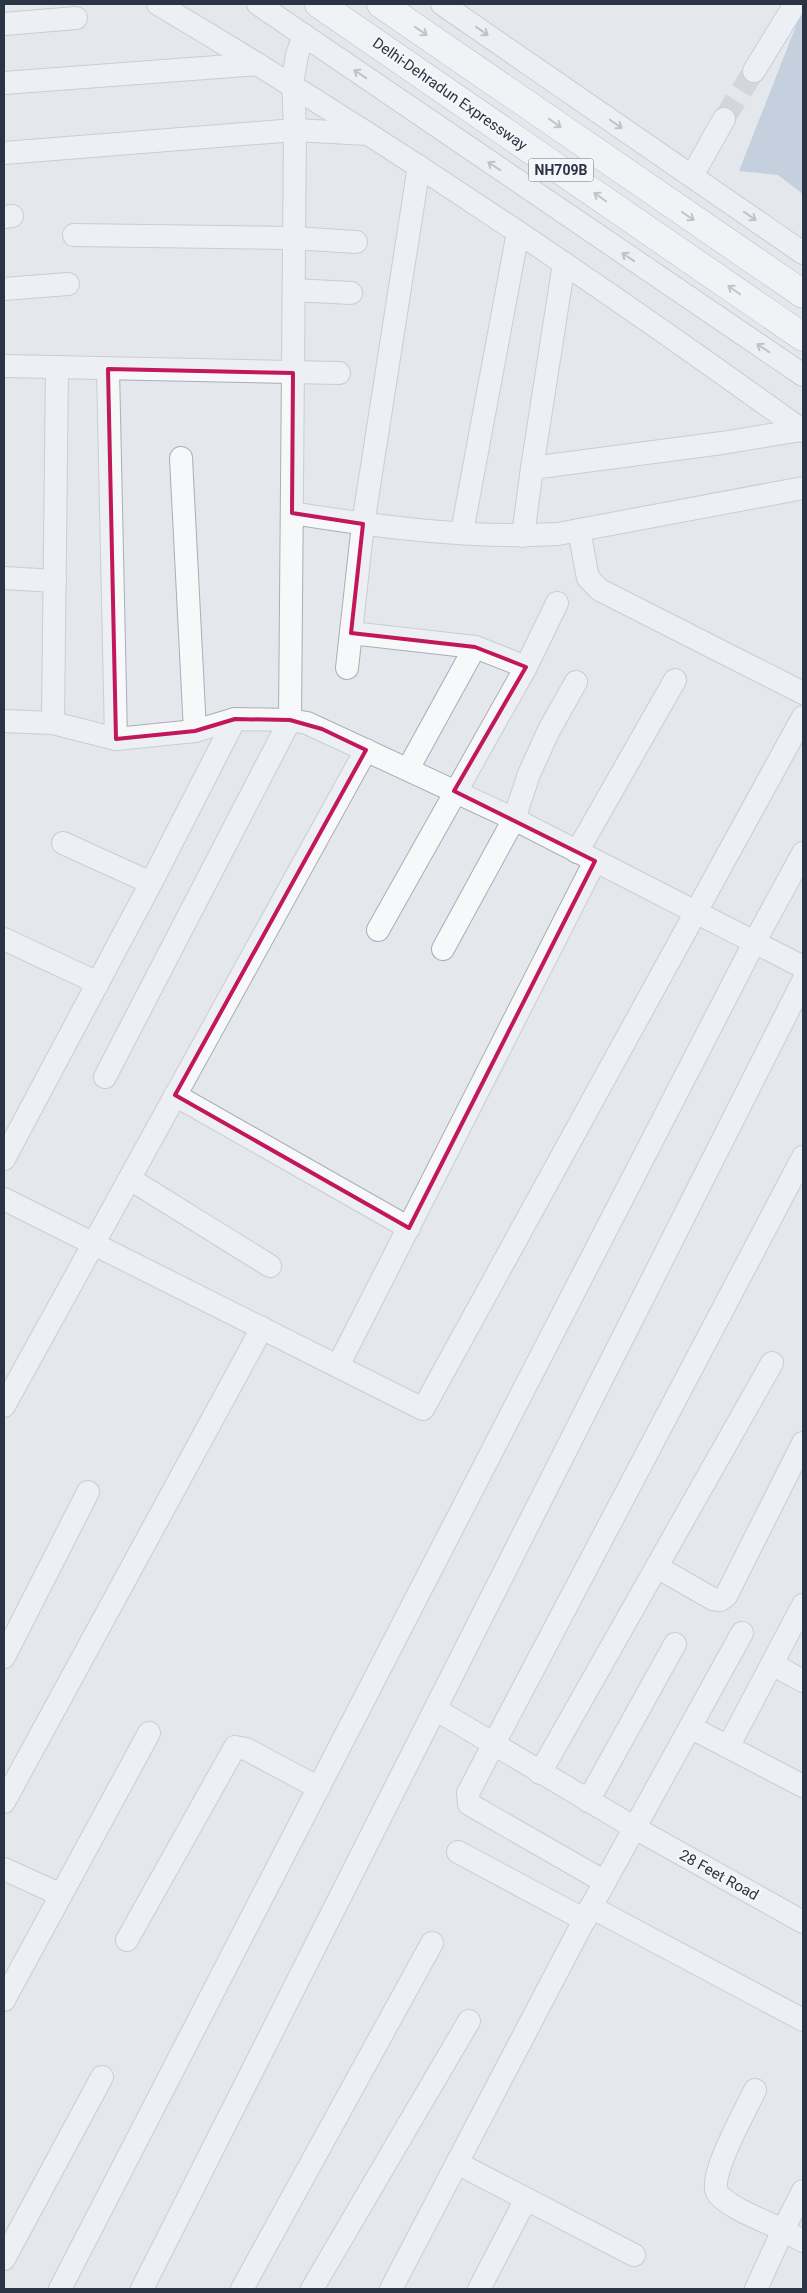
<svg xmlns="http://www.w3.org/2000/svg" width="807" height="2293" font-family="Roboto,sans-serif">
  <rect width="100%" height="100%" fill="#e4e7ec"/>
  <path fill="#9fb4cc" d="M803,8V194L778,175L739,171Z"/>
  <g fill="none" stroke-linecap="round" stroke-linejoin="round">
    <path stroke="#bfc3cb" stroke-width="22" stroke-dasharray="22 11" stroke-linecap="butt" d="M724,119L754,71"/>
    <g stroke="#a9aeb7" stroke-width="24">
      <g id="minor">
        <path d="M158,4C380,136 594,280 803,431"/>
        <path d="M258,4L803,375"/>
        <path d="M442,4L803,253"/>
        <path d="M4,24L76,18"/>
        <path d="M754,71L795,4"/>
        <path d="M4,83L258,64"/>
        <path d="M4,153L295,130L368,134"/>
        <path d="M692,176L724,119"/>
        <path d="M4,217L12,216"/>
        <path d="M74,235L294,238L356,242"/>
        <path d="M4,289L68,284"/>
        <path d="M294,290L351,293"/>
        <path d="M4,366L339,373"/>
        <path d="M108,369L116,739"/>
        <path d="M181,458L195,731"/>
        <path d="M532,468L722,443L801,430"/>
        <path d="M292,513C379,527 470,539 558,534L803,488"/>
        <path d="M579,530L588,578L600,590L803,693"/>
        <path d="M462,532L518,232"/>
        <path d="M523,536L532,468L564,263"/>
        <path d="M4,578L55,581"/>
        <path d="M351,633L475,647L526,667"/>
        <path d="M347,668L363,524L419,166"/>
        <path d="M4,721L53,723L116,739L195,731L235,719L290,720L307,723L514,819L803,967"/>
        <path d="M53,723L57,367"/>
        <path d="M408,769L475,647"/>
        <path d="M63,843L151,883"/>
        <path d="M577,852L675,680"/>
        <path d="M378,930L526,667L557,603"/>
        <path d="M4,939L98,983"/>
        <path d="M443,949L514,819L529,774L549,730L576,682"/>
        <path d="M105,1077L290,720L295,130L293,78L297,55L304,35"/>
        <path d="M175,1095L409,1228"/>
        <path d="M4,1159L151,883L235,719"/>
        <path d="M130,1179L270,1266"/>
        <path d="M4,1199L423,1409L803,717"/>
        <path d="M338,1366L595,861"/>
        <path d="M4,1406L366,750"/>
        <path d="M657,1567L713,1599L720,1600L726,1596L803,1443"/>
        <path d="M4,1657L88,1492"/>
        <path d="M772,1664L803,1681"/>
        <path d="M435,1709L635,1828L803,1922"/>
        <path d="M690,1727L803,1786"/>
        <path d="M728,1747L803,1605"/>
        <path d="M540,1773L772,1363"/>
        <path d="M588,1801L675,1644"/>
        <path d="M4,1802L262,1328"/>
        <path d="M458,1852L585,1920"/>
        <path d="M4,1869L61,1895"/>
        <path d="M605,1882L469,1804L468,1793L803,1157"/>
        <path d="M591,1907L803,2020"/>
        <path d="M127,1940L235,1747L246,1749L319,1788"/>
        <path d="M4,2000L149,1733"/>
        <path d="M755,2090C747,2108 706,2179 718,2194C731,2209 765,2221 783,2230L756,2289"/>
        <path d="M457,2163L634,2255"/>
        <path d="M803,2191L783,2230L803,2241"/>
        <path d="M4,2259L102,2077"/>
        <path d="M60,2289L754,943L803,853"/>
        <path d="M142,2289L803,981"/>
        <path d="M242,2289L432,1943"/>
        <path d="M312,2289L469,2021"/>
        <path d="M391,2289L591,1907L742,1633"/>
        <path d="M479,2289L526,2199"/>
      </g>
    </g>
    <g stroke="#8b94a3" stroke-width="29">
      <g id="highway">
        <path d="M319,4L803,337"/>
        <path d="M381,4L803,294"/>
      </g>
    </g>
    <use href="#minor" stroke="#f7f8fa" stroke-width="22"/>
    <use href="#highway" stroke="#fff" stroke-width="28"/>
  </g>
  <defs><path id="oneway-shaft" d="M-6 0H5M1.5-3L5.5 0L1.5 3" fill="none" stroke-width="1.6" stroke-linecap="round" stroke-linejoin="round" transform="scale(1.25)"/></defs>
  <g stroke="#959aa2">
    <use href="#oneway-shaft" transform="translate(421 31) rotate(35)"/>
    <use href="#oneway-shaft" transform="translate(555 123) rotate(35)"/>
    <use href="#oneway-shaft" transform="translate(600 197) rotate(-145)"/>
    <use href="#oneway-shaft" transform="translate(688 216) rotate(35)"/>
    <use href="#oneway-shaft" transform="translate(734 290) rotate(-145)"/>
  </g>
  <g stroke="#9196a0">
    <use href="#oneway-shaft" transform="translate(482 31) rotate(35)"/>
    <use href="#oneway-shaft" transform="translate(360 74) rotate(-146)"/>
    <use href="#oneway-shaft" transform="translate(616 124) rotate(35)"/>
    <use href="#oneway-shaft" transform="translate(494 166) rotate(-146)"/>
    <use href="#oneway-shaft" transform="translate(750 216) rotate(35)"/>
    <use href="#oneway-shaft" transform="translate(628 257) rotate(-146)"/>
    <use href="#oneway-shaft" transform="translate(763 348) rotate(-146)"/>
  </g>
  <path d="M0 0H807V2293H0ZM108,369L293,373L292,513L363,524L351,633L475,647L526,667L454,791L595,861L409,1228L175,1095L366,750L322,729L290,720L235,719L195,731L116,739Z" fill="#e4e7ec" fill-opacity=".55" fill-rule="evenodd"/>
  <path fill="none" stroke="#c2185b" stroke-width="4" stroke-linejoin="round" d="M108,369L293,373L292,513L363,524L351,633L475,647L526,667L454,791L595,861L409,1228L175,1095L366,750L322,729L290,720L235,719L195,731L116,739Z"/>
  <g text-anchor="middle" stroke-width="5" stroke-linejoin="round" paint-order="stroke">
    <rect fill="#f4f6f9" stroke="#676e7b" stroke-width="1" x="528.5" y="158.5" width="65" height="23" rx="4"/>
    <g font-size="14" font-weight="bold" fill="#2b3445">
      <text x="561" y="175">NH709B</text>
    </g>
    <g font-size="15" fill="#2b3445" stroke="#f4f6f9">
      <text transform="translate(450 94) rotate(35)" y="5">Delhi-Dehradun Expressway</text>
      <text transform="translate(719 1875) rotate(29)" y="5">28 Feet Road</text>
    </g>
  </g>
  <rect width="807" height="2293" fill="none" stroke="#2b3445" stroke-width="10"/>
</svg>
